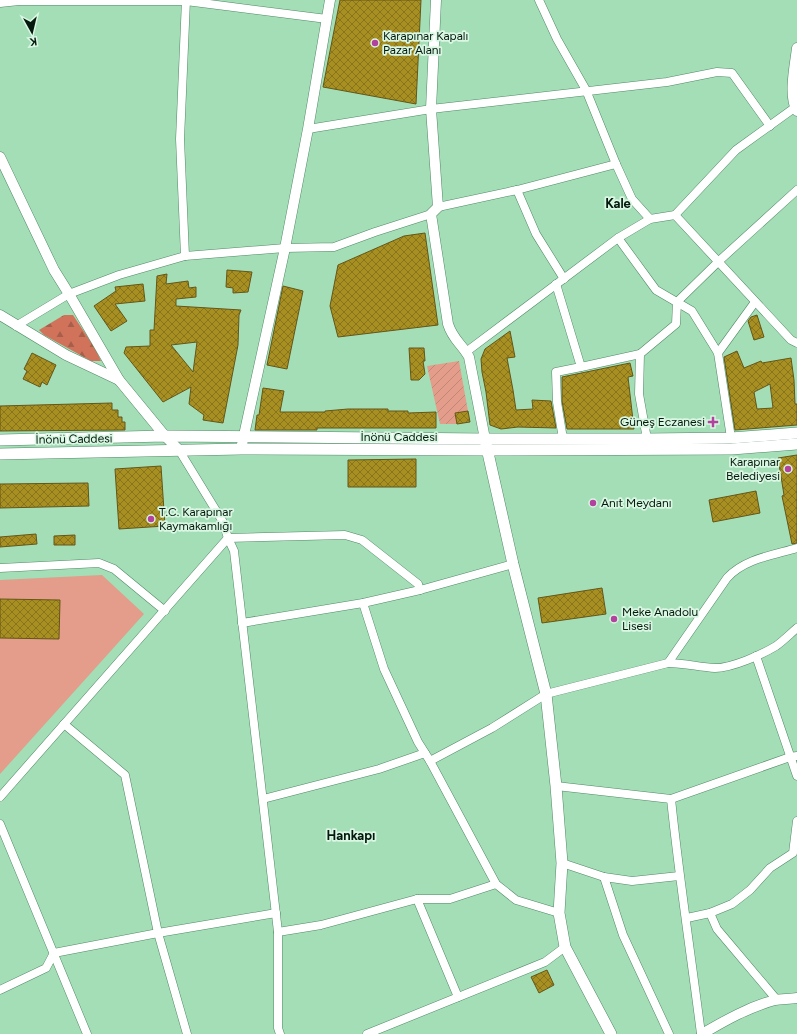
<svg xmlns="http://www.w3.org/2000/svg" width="797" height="1034" font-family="Figtree,sans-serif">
  <defs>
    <pattern id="forest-firs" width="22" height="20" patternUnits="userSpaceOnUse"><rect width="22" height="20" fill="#d1735b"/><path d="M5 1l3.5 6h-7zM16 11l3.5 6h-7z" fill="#a75e4a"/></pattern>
    <pattern id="garden-furrows" width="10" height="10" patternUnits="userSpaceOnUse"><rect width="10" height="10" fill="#e39d8a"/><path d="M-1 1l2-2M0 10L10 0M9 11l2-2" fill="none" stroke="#c18776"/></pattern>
    <pattern id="building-cross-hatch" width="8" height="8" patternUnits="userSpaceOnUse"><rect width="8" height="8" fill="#a88f22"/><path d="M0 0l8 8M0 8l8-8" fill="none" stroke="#87741c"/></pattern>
  </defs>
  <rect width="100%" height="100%" fill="#a3deb7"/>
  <path fill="url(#forest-firs)" d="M64,315H73L95,348L101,361H91L44,335L39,330Z"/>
  <path fill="url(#garden-furrows)" d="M459,361L468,411L456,413L457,424H440L427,366Z"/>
  <path fill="#e39d8a" d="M102,575L144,614L0,774V580Z"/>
  <g fill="url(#building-cross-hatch)" stroke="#645618" fill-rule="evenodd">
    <path d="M340,0H421L416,104L323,87Z"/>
    <path d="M425,233L438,325L338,337L330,306L338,265L404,236Z"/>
    <path d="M227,270L252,272L248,292L233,293V288L226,287Z"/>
    <path d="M167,274L166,284L188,281L189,288L196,287V297L176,299V306L241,310L239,315L238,345L223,423L203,420L204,415L189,404L191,387L163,402L124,353L126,347L150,346V330H154L157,276ZM197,342L193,372L171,345Z"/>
    <path d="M143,284L145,301L115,304L127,321L111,331L94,306L116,291L115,287Z"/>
    <path d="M283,286L303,291L287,369L267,365Z"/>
    <path d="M757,315L764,337L754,340L748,321L751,317Z"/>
    <path d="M510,331L515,357L507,358L513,390L516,410L533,409L532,400L551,401L556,428L518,427L501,429L490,425L486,392L482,372L481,359L485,349Z"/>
    <path d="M409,348H424L425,361H423L425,374L419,380H411Z"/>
    <path d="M737,351L744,368L761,361L762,363L791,358L794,380L795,404H797V425L735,430L724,357ZM770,384L773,408L757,409L754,392Z"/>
    <path d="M32,353L56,365L47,385L42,382L40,387L23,379L27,371L24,369Z"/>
    <path d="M630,363L633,376L628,377L634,429H567L562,401V377Z"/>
    <path d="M263,388L284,391L280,412H325V411L348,409H388V411H408V413L436,412V428H317V430H255L257,415H259Z"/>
    <path d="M112,403V410H118V417H122V422H125V430L0,431V406Z"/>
    <path d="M468,411L470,422L457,424L455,413Z"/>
    <path d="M797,455V543L792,544L782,496L784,495L778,458Z"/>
    <path d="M416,459V487H348V460Z"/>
    <path d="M161,466L165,526L119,529L115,469Z"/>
    <path d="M88,483L89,506L0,508V484Z"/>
    <path d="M756,491L760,513L713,522L709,500Z"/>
    <path d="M36,534L37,544L0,547V537Z"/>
    <path d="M75,535V545H54V536Z"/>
    <path d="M602,588L606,614L542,623L538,598Z"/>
    <path d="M0,599L60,600L59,639L0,638Z"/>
    <path d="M547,970L554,985L539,993L531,977Z"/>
  </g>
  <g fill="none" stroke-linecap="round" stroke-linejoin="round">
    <g stroke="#518966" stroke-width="9">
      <g id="minor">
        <path d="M539,0L557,39L586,90L616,164L632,199L650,219"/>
        <path d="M0,3L19,1H186L327,19"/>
        <path d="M308,129L431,109L667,82L717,72L732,73L770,126"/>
        <path d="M517,190L536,234L564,279"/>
        <path d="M438,207L517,190L616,164"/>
        <path d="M675,215L791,340L797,343"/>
        <path d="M618,238L656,290L692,311L718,353L731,438"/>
        <path d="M185,256L180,139L186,0"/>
        <path d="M556,284L581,367L556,372L557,402L563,439"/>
        <path d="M16,326L69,294L119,275L185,256L285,248L334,247L375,232L431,214"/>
        <path d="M466,352L618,238L650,219L675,215L736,150L797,106"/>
        <path d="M718,353L755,302"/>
        <path d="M581,367L640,354"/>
        <path d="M647,439L639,394L640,354L676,324L677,302L719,261L797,190"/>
        <path d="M179,450L223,522L228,538L234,551L278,932V1028L280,1034"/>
        <path d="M0,568L99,563L114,569L165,611"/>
        <path d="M363,603L384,669L418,742L430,761L496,884L516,900L559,913"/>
        <path d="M242,623L363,603L420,590"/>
        <path d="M756,656L797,776"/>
        <path d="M668,663C684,663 699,667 715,668C732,668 761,655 776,646C783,641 790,634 797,628"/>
        <path d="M64,724L125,775L158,933L187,1034"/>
        <path d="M430,761L492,728L546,694L668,663L727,578C744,559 773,555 797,548"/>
        <path d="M556,786L671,799L790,757L797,756"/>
        <path d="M0,797L228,538L345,535L362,540L418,584L420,590L513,564"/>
        <path d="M263,799L379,769L425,753"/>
        <path d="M671,799C679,877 691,955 701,1034"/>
        <path d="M0,824L87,1034"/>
        <path d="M562,863L604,877L632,881L679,876"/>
        <path d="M604,877L623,935L669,1034"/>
        <path d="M417,899L458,997"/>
        <path d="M710,913L717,929L777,1000"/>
        <path d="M687,918L710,913L732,904L750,890L770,868L793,853L797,821"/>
        <path d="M278,932L321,925L417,899H450L496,884"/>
        <path d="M0,990L46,968L54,953L158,933L276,913"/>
        <path d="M367,1034L545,962L565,947"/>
      </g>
    </g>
    <g stroke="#518966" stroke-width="11">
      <g id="tertiary">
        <path d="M436,0L431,109L438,207L431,214L448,324C453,340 462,344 469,357L485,439"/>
        <path d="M797,48C795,65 788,96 797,111"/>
        <path d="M0,157L54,270L69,294L119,380L165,436L179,450"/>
        <path d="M0,315L66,355L119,380"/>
        <path d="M241,449L285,248L308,129L330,0"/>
        <path d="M702,1034C726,1020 749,1007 775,1000C782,999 790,999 797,998"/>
      </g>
    </g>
    <g stroke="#518966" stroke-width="12">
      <g id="secondary">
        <path d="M0,440L165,436L485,439H647L731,438L797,433"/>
        <path d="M486,444L513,564L546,694L556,786L562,863L559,913L565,947L611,1034"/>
        <path d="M0,454L241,449L487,450L732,449L797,444"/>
      </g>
    </g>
    <use href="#minor" stroke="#fff" stroke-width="8"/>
    <use href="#tertiary" stroke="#fff" stroke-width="10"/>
    <use href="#secondary" stroke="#fff" stroke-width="11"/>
  </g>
  <g fill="#b2429e" stroke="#daf7e3" stroke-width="1.5">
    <circle cx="375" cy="43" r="4"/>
    <path d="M711 416h4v4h4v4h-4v4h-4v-4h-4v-4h4z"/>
    <circle cx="788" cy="469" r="4"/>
    <circle cx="593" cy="503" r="4"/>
    <circle cx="151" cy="519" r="4"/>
    <circle cx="614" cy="619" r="4"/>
  </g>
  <g text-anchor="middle" stroke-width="3.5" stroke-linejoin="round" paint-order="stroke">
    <g font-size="12" fill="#041a0d" stroke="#daf7e3" text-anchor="start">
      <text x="383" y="40">Karapınar Kapalı<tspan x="383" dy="14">Pazar Alanı</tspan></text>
      <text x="705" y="426" text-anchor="end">Güneş Eczanesi</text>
      <text x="780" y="466" text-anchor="end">Karapınar<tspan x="780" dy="14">Belediyesi</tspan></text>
      <text x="601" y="507">Anıt Meydanı</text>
      <text x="159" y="516">T.C. Karapınar<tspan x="159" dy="14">Kaymakamlığı</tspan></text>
      <text x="622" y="616">Meke Anadolu<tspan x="622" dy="14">Lisesi</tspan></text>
    </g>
    <g font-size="12" fill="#041a0d" stroke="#daf7e3">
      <text x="399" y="441">İnönü Caddesi</text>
      <text transform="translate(74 439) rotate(-1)" y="4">İnönü Caddesi</text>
    </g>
    <g font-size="13" font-weight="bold" fill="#041a0d" stroke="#daf7e3">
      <text x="618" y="208">Kale</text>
      <text x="351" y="840">Hankapı</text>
    </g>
  </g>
  <g transform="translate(32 32) rotate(172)" stroke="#daf7e3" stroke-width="3" paint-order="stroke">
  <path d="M0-3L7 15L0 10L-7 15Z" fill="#041a0d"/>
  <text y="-6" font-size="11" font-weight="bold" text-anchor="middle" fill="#041a0d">K</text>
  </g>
</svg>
